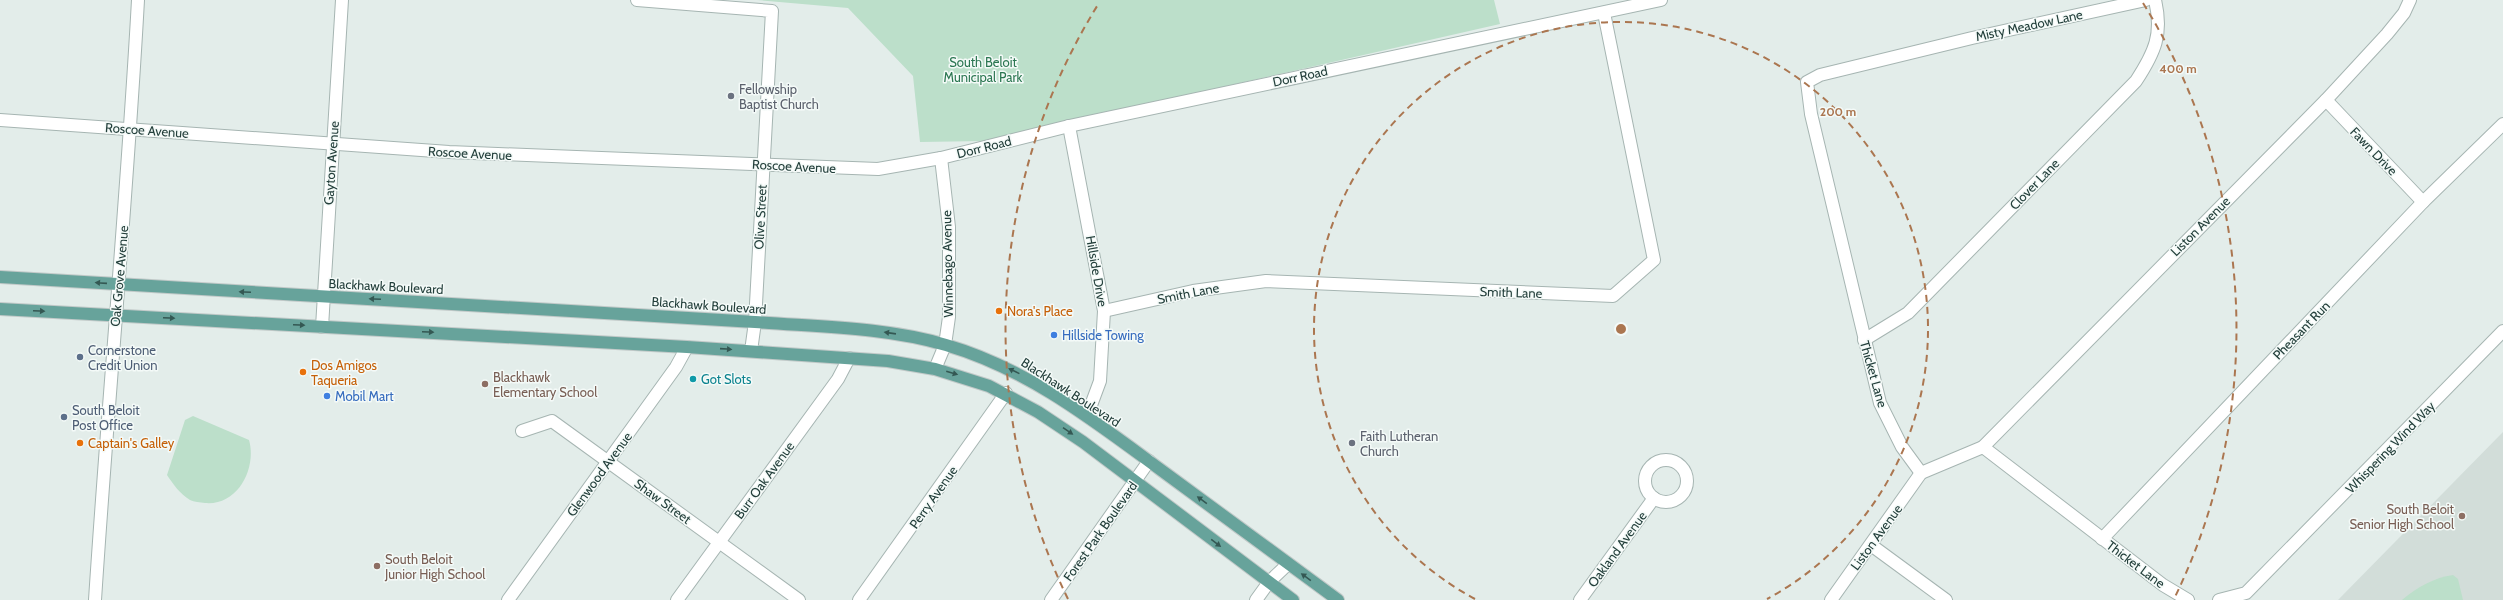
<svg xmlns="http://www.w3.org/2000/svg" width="2503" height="600" font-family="Cabin,sans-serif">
  <rect width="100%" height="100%" fill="#e3edea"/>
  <path fill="#d2ddd9" d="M2503,432V600H2338Z"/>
  <g fill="#bcdfca">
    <path d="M757,0H1494L1500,24L985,141L920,142L913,76L848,8Z"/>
    <path d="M193,416L249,440C257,468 238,506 205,503C200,502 194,502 190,500C180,494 173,484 167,475L185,420Z"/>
    <path d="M2453,575L2458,579L2463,600H2402C2416,588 2435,577 2453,575Z"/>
  </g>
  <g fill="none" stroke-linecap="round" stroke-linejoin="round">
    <g stroke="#a6b5b2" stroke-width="14">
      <g id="minor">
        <path d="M637,0L772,11L755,322L751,351"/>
        <path d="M2146,0L1972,38L1820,75L1807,82L1811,114L1880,403L1902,447L1921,473L1983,447L2163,585L2188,600"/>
        <path d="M2326,100L2423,202"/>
        <path d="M0,120L449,152L878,169L941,158L1069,126L1661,0"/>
        <path d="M1069,126L1104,311L1100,381L1087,416"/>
        <path d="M1104,311L1193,291L1266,281L1613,296L1654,260L1604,13"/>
        <path d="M322,327L342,0"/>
        <path d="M1864,340L1908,313L2136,81C2155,52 2163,34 2155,0"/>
        <path d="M935,369L945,345L949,317V227L941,158"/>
        <path d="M522,431L552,421L799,600"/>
        <path d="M1983,447L2326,100L2387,34L2404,13L2410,0"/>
        <circle cx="1666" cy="481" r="21"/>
        <path d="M2102,539L2423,202L2503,124"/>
        <path d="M1871,545L1946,600"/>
        <path d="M95,600C108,400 127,200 138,0"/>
        <path d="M508,600L676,367L687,347"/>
        <path d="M677,600L838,379L849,358"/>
        <path d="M859,600L1006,393"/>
        <path d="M1051,600L1149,461"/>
        <path d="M1256,600L1269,582L1288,564"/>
        <path d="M1580,600L1654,498"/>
        <path d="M1831,600L1921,473"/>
        <path d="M2219,600L2246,593L2503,331"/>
      </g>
    </g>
    <g stroke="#c1c9c8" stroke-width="14">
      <g id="major">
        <path d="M0,277L755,322C818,327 885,327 946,345C1028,369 1093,420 1161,470C1220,513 1279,557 1338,600"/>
        <path d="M0,309L687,347L888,361L935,369L989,386L1038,412L1083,442L1293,600"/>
      </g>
    </g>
    <use href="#minor" stroke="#fff" stroke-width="12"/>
    <use href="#major" stroke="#67a39b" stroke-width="12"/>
  </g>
  <defs><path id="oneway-solid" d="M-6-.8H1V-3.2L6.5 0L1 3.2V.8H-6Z"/></defs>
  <g fill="#345853">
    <use href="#oneway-solid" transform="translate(101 283) rotate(-176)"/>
    <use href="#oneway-solid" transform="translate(245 292) rotate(-177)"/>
    <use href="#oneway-solid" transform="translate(375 299) rotate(-177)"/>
    <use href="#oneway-solid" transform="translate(39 311) rotate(3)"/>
    <use href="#oneway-solid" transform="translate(169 318) rotate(3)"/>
    <use href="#oneway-solid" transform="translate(299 325) rotate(3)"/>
    <use href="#oneway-solid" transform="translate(428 332) rotate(3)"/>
    <use href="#oneway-solid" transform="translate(890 333) rotate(-172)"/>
    <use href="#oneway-solid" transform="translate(726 349) rotate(4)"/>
    <use href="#oneway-solid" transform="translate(1014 371) rotate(-154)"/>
    <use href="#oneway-solid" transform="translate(952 373) rotate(16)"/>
    <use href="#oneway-solid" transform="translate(1068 431) rotate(34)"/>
    <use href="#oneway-solid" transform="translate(1202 500) rotate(-144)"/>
    <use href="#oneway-solid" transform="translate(1216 543) rotate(37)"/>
    <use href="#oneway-solid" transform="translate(1306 577) rotate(-144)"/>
  </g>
  <g fill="none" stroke="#ab7650" stroke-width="2" stroke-dasharray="7 5">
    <path d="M1475 599A307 307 0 1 1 1767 599"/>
    <path d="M1068 599A615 615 0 0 1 1099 3M2143 3A615 615 0 0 1 2174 599"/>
  </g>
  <g fill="#6b7280" stroke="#f4faf8" stroke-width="1.5">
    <circle cx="731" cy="96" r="4"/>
    <circle cx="1352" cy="443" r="4"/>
  </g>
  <g fill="#e8710a" stroke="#f4faf8" stroke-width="1.5">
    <circle cx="999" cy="311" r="4"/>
    <circle cx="303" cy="372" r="4"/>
    <circle cx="80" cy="443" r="4"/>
  </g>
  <g fill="#3f7fe0" stroke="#f4faf8" stroke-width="1.5">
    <circle cx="1054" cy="335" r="4"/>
    <circle cx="327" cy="396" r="4"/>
  </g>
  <g fill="#5c6f8a" stroke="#f4faf8" stroke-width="1.5">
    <circle cx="80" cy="357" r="4"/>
    <circle cx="64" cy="417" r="4"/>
  </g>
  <circle fill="#0f9aa8" stroke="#f4faf8" stroke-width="1.5" cx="693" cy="379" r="4"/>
  <g fill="#8d6e63" stroke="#f4faf8" stroke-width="1.5">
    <circle cx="485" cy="384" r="4"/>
    <circle cx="2462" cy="516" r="4"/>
    <circle cx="377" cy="566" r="4"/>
  </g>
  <g text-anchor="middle" stroke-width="3" stroke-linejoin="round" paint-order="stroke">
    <g font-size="13" fill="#233f3b" stroke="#f4faf8">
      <text transform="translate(2029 25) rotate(-12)" y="5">Misty Meadow Lane</text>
      <text transform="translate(1300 76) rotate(-12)" y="5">Dorr Road</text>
      <text transform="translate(147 130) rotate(4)" y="5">Roscoe Avenue</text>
      <text transform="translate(984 147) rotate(-14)" y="5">Dorr Road</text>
      <text transform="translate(2374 151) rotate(46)" y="5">Fawn Drive</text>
      <text transform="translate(470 153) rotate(3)" y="5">Roscoe Avenue</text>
      <text transform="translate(331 163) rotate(-86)" y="5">Gayton Avenue</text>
      <text transform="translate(794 166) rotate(3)" y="5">Roscoe Avenue</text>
      <text transform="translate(2034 184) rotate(-46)" y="5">Clover Lane</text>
      <text transform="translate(760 217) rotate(-87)" y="5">Olive Street</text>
      <text transform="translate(2200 226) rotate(-45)" y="5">Liston Avenue</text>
      <text transform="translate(947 264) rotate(-91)" y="5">Winnebago Avenue</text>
      <text transform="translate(1097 271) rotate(80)" y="5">Hillside Drive</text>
      <text transform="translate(119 276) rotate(-85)" y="5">Oak Grove Avenue</text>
      <text transform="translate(386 286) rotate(3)" y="5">Blackhawk Boulevard</text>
      <text transform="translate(1511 292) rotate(2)" y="5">Smith Lane</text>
      <text transform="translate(1188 293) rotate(-11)" y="5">Smith Lane</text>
      <text transform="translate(709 305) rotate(4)" y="5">Blackhawk Boulevard</text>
      <text transform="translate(2301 330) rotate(-46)" y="5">Pheasant Run</text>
      <text transform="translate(1874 374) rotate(74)" y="5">Thicket Lane</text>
      <text transform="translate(1071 392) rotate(33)" y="5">Blackhawk Boulevard</text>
      <text transform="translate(2390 447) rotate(-46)" y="5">Whispering Wind Way</text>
      <text transform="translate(599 474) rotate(-54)" y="5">Glenwood Avenue</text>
      <text transform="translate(764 480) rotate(-54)" y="5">Burr Oak Avenue</text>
      <text transform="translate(933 497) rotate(-55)" y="5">Perry Avenue</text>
      <text transform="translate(663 501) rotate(36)" y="5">Shaw Street</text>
      <text transform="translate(1100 531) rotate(-55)" y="5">Forest Park Boulevard</text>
      <text transform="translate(1876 537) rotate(-54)" y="5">Liston Avenue</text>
      <text transform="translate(1617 549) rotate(-54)" y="5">Oakland Avenue</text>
      <text transform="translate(2136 564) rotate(37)" y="5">Thicket Lane</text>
    </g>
    <g font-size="13" fill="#2c7752" stroke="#f4faf8">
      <text x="983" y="67">South Beloit<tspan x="983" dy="15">Municipal Park</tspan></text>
    </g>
    <g font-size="13" fill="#5b616d" stroke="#f4faf8" text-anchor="start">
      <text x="739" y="94">Fellowship<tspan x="739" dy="15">Baptist Church</tspan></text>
      <text x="1360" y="441">Faith Lutheran<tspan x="1360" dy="15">Church</tspan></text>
    </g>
    <g font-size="13" fill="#c56008" stroke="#f4faf8" text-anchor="start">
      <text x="1007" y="316">Nora's Place</text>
      <text x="311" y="370">Dos Amigos<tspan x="311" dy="15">Taqueria</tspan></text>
      <text x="88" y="448">Captain's Galley</text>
    </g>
    <g font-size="13" fill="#366cbe" stroke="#f4faf8" text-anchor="start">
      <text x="1062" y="340">Hillside Towing</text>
      <text x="335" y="401">Mobil Mart</text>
    </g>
    <g font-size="13" fill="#4e5e75" stroke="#f4faf8" text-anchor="start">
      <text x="88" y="355">Cornerstone<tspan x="88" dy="15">Credit Union</tspan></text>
      <text x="72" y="415">South Beloit<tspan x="72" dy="15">Post Office</tspan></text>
    </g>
    <g font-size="13" fill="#785e54" stroke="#f4faf8" text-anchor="start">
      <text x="493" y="382">Blackhawk<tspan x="493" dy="15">Elementary School</tspan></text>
      <text x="2454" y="514" text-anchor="end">South Beloit<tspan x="2454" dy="15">Senior High School</tspan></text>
      <text x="385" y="564">South Beloit<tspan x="385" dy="15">Junior High School</tspan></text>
    </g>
    <g font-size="13" fill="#0d838f" stroke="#f4faf8" text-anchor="start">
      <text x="701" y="384">Got Slots</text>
    </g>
  </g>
  <circle cx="1621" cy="329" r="6" fill="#ab7650" stroke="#f4faf8" stroke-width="2"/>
  <g font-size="12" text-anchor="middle" font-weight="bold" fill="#ab7650" stroke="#f4faf8" stroke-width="3" stroke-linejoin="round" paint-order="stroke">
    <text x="2178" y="73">400 m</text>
    <text x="1838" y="116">200 m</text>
  </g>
</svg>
